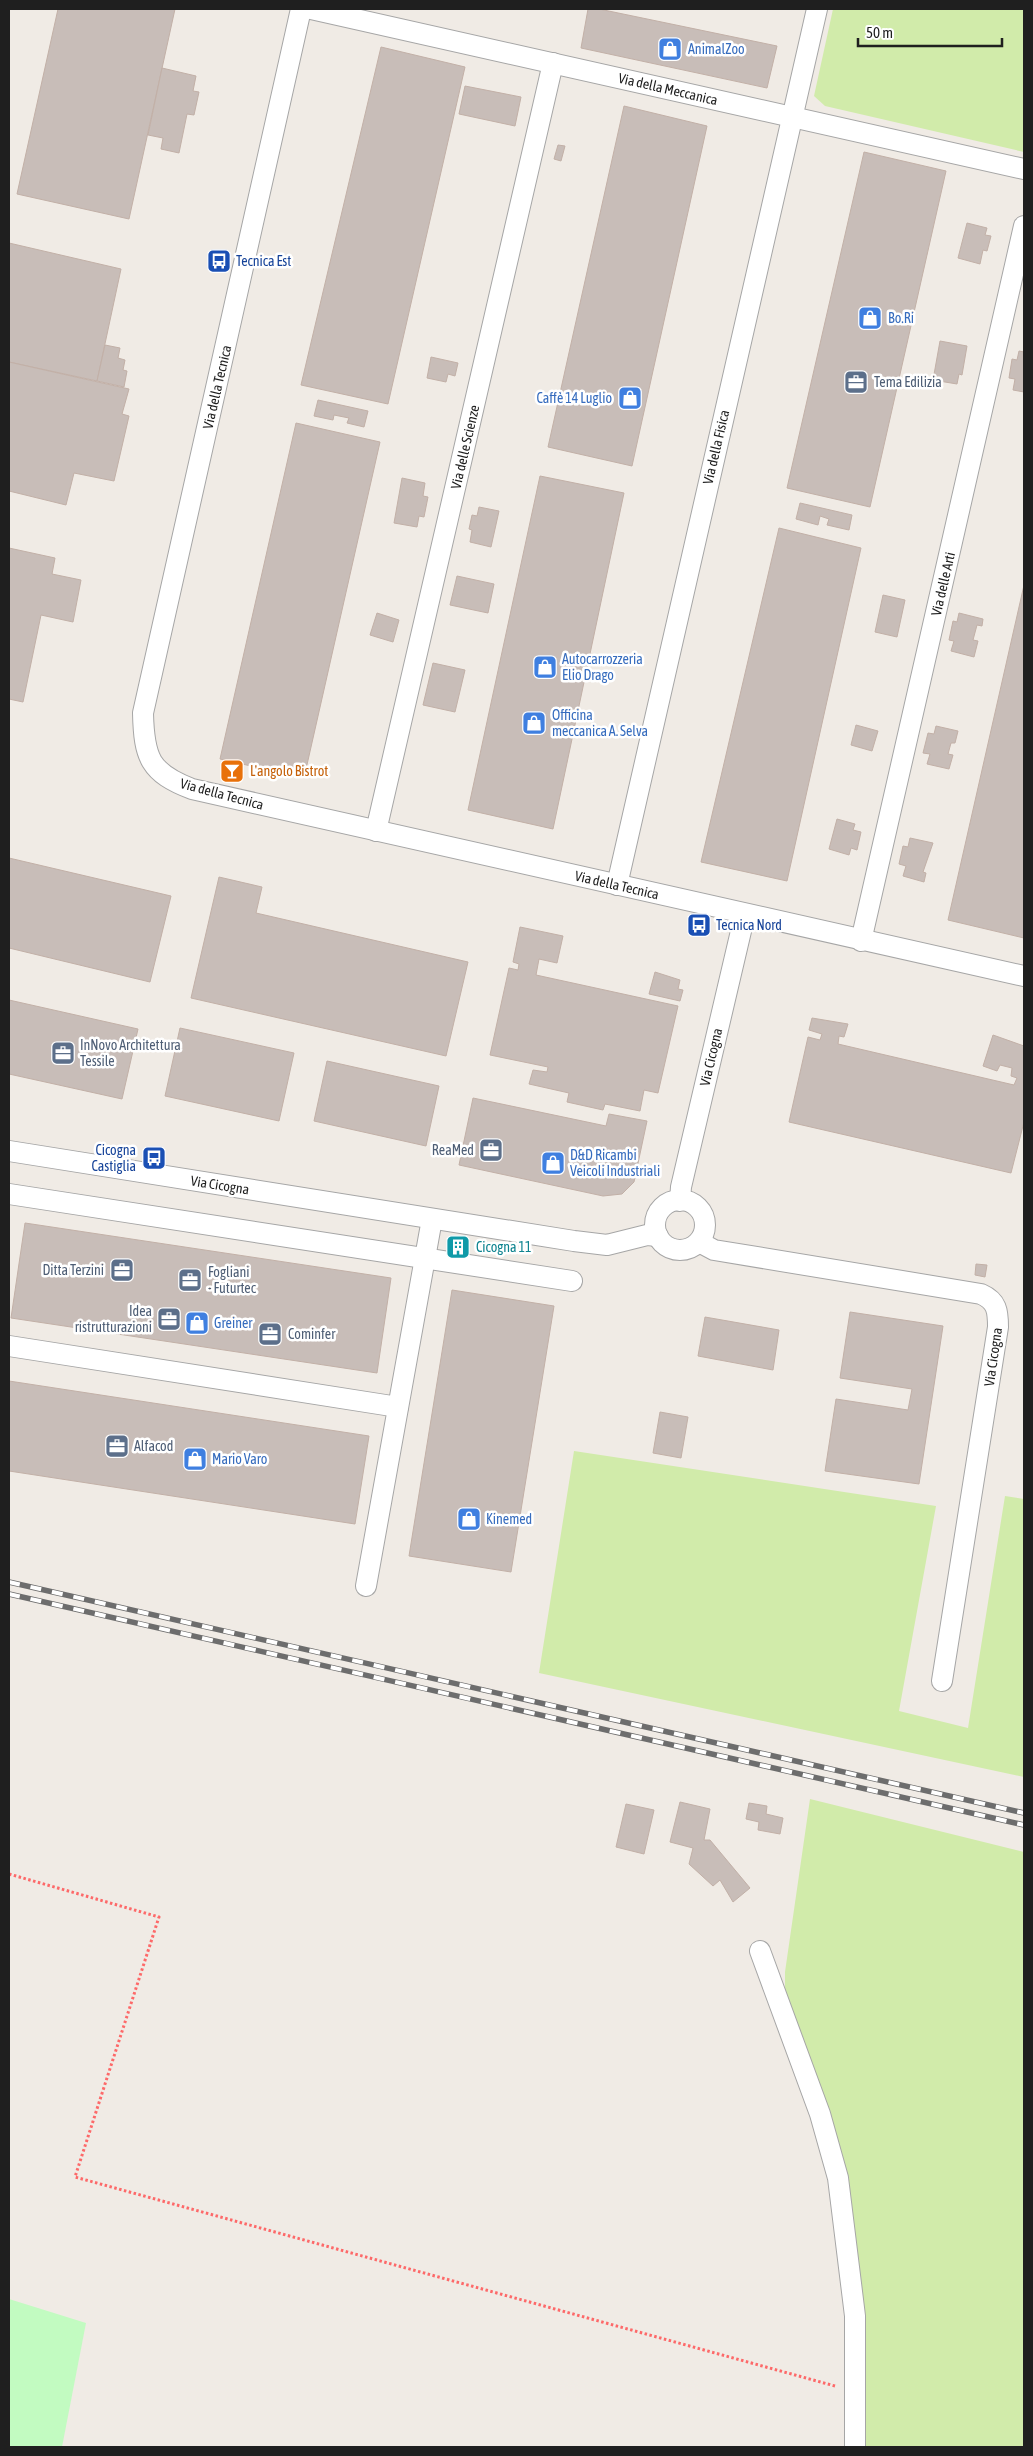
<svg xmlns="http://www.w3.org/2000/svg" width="1033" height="2456" font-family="'Asap Condensed',sans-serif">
  <rect width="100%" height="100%" fill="#f0ebe5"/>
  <g fill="#d1ebaa">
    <path d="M833,9H1024V152L825,106L814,96Z"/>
    <path d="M574,1451L936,1506L899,1711L968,1728L1005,1496L1024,1499V1777L539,1673Z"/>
    <path d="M810,1799L1024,1852V2447H862L856,2262L785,2013V1972Z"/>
  </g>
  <path fill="#c2fbc1" d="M9,2299L86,2323L62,2447H9Z"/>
  <g fill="#c8bdb8" stroke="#c2b0a7">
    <path d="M58,9H175L129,219L17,194Z"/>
    <path d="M588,9H599L777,46L767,88L581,48Z"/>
    <path d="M381,47L465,67L388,404L301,385Z"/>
    <path d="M162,68L196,76L193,91L199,92L194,115L187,114L179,153L161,149L163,138L148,135Z"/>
    <path d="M465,86L521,97L515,126L459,114Z"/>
    <path d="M624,106L707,126L632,466L548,447Z"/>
    <path d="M558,145L565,146L561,161L554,159Z"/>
    <path d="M864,152L946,171L870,507L787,488Z"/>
    <path d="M967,223L987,228L985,235L991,236L987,251L983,250L980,264L958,258Z"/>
    <path d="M9,243L121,269L97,381L9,362Z"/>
    <path d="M940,341L967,346L962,375L959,374L957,384L933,380Z"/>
    <path d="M105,345L120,348L118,358L125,360L123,370L127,371L124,387L97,381Z"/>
    <path d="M1019,351L1024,352V392L1013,390L1015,379L1009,378L1012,359L1017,360Z"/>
    <path d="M431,357L458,363L455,376L448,374L446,382L427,378Z"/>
    <path d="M9,362L129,389L122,414L129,416L114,481L74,473L66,505L9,491Z"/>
    <path d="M318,400L368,411L364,427L347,423L349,418L334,415L333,420L314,416Z"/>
    <path d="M296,423L380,442L304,778L220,759Z"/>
    <path d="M540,476L624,493L553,829L468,810Z"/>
    <path d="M402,478L425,483L423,496L428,497L424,517L419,516L417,527L394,523Z"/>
    <path d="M800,503L852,515L849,530L827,525L829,519L820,516L818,525L796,519Z"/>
    <path d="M479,507L499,511L491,547L470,542L472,530L469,529L472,515L477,516Z"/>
    <path d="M779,528L861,548L787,881L701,862Z"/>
    <path d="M9,548L55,558L52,574L81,580L73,622L41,615L23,702L9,699Z"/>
    <path d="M457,576L494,584L488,613L450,605Z"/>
    <path d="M1024,585V938L948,920Z"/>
    <path d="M883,595L905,600L897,637L875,632Z"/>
    <path d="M377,613L399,620L393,642L370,635Z"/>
    <path d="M959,613L983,619L982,626L977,625L973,640L978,641L974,657L951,651L954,641L949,640L953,621L957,622Z"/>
    <path d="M433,663L465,670L455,712L423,705Z"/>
    <path d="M856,725L878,731L872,751L851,745Z"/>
    <path d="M936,726L958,731L955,743H951L948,754L953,755L949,769L927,764L930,754L923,753L928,733L934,734Z"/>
    <path d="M837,819L855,824L853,830L861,832L857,850L851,848L849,855L829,849Z"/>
    <path d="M910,838L933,843L923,872L926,873L924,882L903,876L906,866L899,864L903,846L908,847Z"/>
    <path d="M9,858L171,896L150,982L9,948Z"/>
    <path d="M219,877L262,887L256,913L468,962L446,1056L191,998Z"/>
    <path d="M520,927L563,936L557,963L539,959L536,975L678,1006L658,1093L644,1090L640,1111L605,1104L603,1110L567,1102L569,1093L529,1084L533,1070L547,1072L548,1067L490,1055L509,968L518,970L519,964L513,962Z"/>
    <path d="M655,972L680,980L678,989L683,990L680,1001L649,994Z"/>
    <path d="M9,1000L138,1029L122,1099L9,1074Z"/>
    <path d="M812,1018L848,1024L844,1037L839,1036L838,1044L1014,1085L1017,1078L1011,1076L1012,1068L1000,1065L997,1071L983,1066L993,1035L1024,1046V1122L1011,1173L789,1122L808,1037L820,1040L822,1034L809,1030Z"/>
    <path d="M180,1028L294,1053L279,1121L165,1096Z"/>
    <path d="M327,1061L439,1086L426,1146L314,1121Z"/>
    <path d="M473,1098L606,1126L609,1114L647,1121L634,1182L622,1194L603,1196L459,1165Z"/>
    <path d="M25,1223L391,1278L377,1373L11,1318Z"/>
    <path d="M453,1240L464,1242L462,1254L451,1252Z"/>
    <path d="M976,1264L987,1265L985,1277L975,1275Z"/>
    <path d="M452,1290L554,1306L511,1572L409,1556Z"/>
    <path d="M850,1312L943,1326L919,1484L825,1471L836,1399L908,1410L912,1389L840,1378Z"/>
    <path d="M705,1317L779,1330L773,1370L698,1356Z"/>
    <path d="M9,1381L369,1436L355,1524L9,1471Z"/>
    <path d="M660,1412L688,1417L681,1458L653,1453Z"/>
    <path d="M680,1802L710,1809L704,1840H710L750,1888L733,1902L720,1880L713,1886L689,1864L693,1848L670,1842Z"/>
    <path d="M749,1803L767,1806L766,1814L783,1818L780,1834L758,1830L759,1822L746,1819Z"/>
    <path d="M626,1804L654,1810L644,1854L616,1847Z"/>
  </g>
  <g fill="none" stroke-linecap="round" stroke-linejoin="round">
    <g stroke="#a6a6a6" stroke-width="22">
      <g id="minor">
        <path d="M301,9L143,713C144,758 150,773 192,789L1024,976"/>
        <path d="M311,9L1024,169"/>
        <path d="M376,831L553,63"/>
        <path d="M617,885L817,9"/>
        <path d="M861,941L1024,226"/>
        <path d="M9,1151L574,1241L607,1245L647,1235L658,1236"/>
        <path d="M9,1194L572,1281"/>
        <circle cx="680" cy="1225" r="25"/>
        <path d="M680,1201L681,1187L745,914"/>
        <path d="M699,1242L714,1250L981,1294C997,1301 998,1311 998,1327L942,1681"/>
        <path d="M9,1346L398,1407"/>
        <path d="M366,1586L432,1219"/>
        <path d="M760,1951L820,2114L838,2178L855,2316V2447"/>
      </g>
    </g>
    <path stroke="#fd6969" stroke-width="3" stroke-dasharray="2.5 2.5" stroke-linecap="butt" d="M9,1874L159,1917L75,2177L835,2386"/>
    <use href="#minor" stroke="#fff" stroke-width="20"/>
    <g stroke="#6d6d6d" stroke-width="5.5">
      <g id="rail">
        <path d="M9,1582L1024,1813"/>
        <path d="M9,1594L1024,1825"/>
      </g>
    </g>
    <use href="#rail" stroke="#fff" stroke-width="4" stroke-dasharray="11" stroke-linecap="butt"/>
  </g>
  <defs>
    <g id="shop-square" transform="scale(1.25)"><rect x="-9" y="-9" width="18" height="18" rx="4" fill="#3f7fe0" stroke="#fff"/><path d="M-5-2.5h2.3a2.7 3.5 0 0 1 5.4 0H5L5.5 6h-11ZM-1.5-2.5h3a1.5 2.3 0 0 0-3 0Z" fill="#fff"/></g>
    <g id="bus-square" transform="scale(1.25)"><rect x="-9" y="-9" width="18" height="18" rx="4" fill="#1a4fb4" stroke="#fff"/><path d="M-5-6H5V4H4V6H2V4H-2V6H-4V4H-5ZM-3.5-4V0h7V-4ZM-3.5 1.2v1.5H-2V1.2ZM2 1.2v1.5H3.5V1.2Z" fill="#fff"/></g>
    <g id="office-square" transform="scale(1.25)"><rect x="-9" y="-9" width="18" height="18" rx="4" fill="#5c6f8a" stroke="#fff"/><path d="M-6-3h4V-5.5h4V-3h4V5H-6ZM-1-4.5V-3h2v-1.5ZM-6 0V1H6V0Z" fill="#fff"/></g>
    <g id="bar-square" transform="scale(1.25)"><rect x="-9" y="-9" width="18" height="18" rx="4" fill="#e8710a" stroke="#fff"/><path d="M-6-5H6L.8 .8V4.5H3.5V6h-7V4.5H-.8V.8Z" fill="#fff"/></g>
    <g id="building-square" transform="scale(1.25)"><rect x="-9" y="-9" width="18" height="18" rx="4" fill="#0f9aa8" stroke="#fff"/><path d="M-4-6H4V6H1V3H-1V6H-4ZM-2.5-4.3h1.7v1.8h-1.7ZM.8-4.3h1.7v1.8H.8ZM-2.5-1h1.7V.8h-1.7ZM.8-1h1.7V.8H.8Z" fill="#fff"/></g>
  </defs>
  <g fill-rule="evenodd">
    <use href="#shop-square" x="670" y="49"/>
    <use href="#bus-square" x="219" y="261"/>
    <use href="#shop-square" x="870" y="318"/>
    <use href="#office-square" x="856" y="382"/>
    <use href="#shop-square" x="630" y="398"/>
    <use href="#shop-square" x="545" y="667"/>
    <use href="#shop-square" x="534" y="723"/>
    <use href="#bar-square" x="232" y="771"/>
    <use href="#bus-square" x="699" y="925"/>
    <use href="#office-square" x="63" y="1053"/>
    <use href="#office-square" x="491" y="1150"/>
    <use href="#bus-square" x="154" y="1158"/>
    <use href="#shop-square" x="553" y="1163"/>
    <use href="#building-square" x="458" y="1247"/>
    <use href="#office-square" x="122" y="1270"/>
    <use href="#office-square" x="190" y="1280"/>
    <use href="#office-square" x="169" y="1319"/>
    <use href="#shop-square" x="197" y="1323"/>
    <use href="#office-square" x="270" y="1334"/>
    <use href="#office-square" x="117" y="1446"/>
    <use href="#shop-square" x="195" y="1459"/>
    <use href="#shop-square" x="469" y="1519"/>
  </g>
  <g text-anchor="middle" stroke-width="5" stroke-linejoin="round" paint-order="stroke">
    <g font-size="14" fill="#366cbe" stroke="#fff" text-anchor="start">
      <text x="688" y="54">AnimalZoo</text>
      <text x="888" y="323">Bo.Ri</text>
      <text x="612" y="403" text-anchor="end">Caffè 14 Luglio</text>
      <text x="562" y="664">Autocarrozzeria<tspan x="562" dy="16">Elio Drago</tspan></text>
      <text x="552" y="720">Officina<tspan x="552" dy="16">meccanica A. Selva</tspan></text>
      <text x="570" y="1160">D&amp;D Ricambi<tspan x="570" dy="16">Veicoli Industriali</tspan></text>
      <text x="214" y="1328">Greiner</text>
      <text x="212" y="1464">Mario Varo</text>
      <text x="486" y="1524">Kinemed</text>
    </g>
    <g font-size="14" fill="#1f1f1f" stroke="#fff">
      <text transform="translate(668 89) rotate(13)" y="5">Via della Meccanica</text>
      <text transform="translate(217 387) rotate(-77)" y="5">Via della Tecnica</text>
      <text transform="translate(465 447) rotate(-77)" y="5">Via delle Scienze</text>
      <text transform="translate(716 447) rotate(-77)" y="5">Via della Fisica</text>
      <text transform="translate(943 584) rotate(-77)" y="5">Via delle Arti</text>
      <text transform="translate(222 794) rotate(15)" y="5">Via della Tecnica</text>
      <text transform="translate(617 885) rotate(13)" y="5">Via della Tecnica</text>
      <text transform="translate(711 1057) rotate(-77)" y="5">Via Cicogna</text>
      <text transform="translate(220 1185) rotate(9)" y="5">Via Cicogna</text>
      <text transform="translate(993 1357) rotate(-82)" y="5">Via Cicogna</text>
    </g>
    <g font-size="14" fill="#164399" stroke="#fff" text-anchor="start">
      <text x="236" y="266">Tecnica Est</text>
      <text x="716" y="930">Tecnica Nord</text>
      <text x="136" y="1155" text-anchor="end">Cicogna<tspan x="136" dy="16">Castiglia</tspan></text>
    </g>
    <g font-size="14" fill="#4e5e75" stroke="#fff" text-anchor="start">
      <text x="874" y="387">Tema Edilizia</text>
      <text x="80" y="1050">InNovo Architettura<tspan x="80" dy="16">Tessile</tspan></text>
      <text x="474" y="1155" text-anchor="end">ReaMed</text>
      <text x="104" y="1275" text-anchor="end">Ditta Terzini</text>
      <text x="208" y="1277">Fogliani<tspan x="208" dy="16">- Futurtec</tspan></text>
      <text x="152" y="1316" text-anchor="end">Idea<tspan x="152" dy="16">ristrutturazioni</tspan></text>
      <text x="288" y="1339">Cominfer</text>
      <text x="134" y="1451">Alfacod</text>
    </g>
    <g font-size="14" fill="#c56008" stroke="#fff" text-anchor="start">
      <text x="250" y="776">L'angolo Bistrot</text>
    </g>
    <g font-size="14" fill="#0d838f" stroke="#fff" text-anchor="start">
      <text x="476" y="1252">Cicogna 11</text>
    </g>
  </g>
  <rect width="1033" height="2456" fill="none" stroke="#1f1f1f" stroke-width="20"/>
  <path d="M858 38v8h144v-8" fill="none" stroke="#1f1f1f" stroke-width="2.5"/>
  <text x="866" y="38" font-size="15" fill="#1f1f1f" stroke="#ffffff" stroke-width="4" paint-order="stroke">50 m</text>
</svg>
